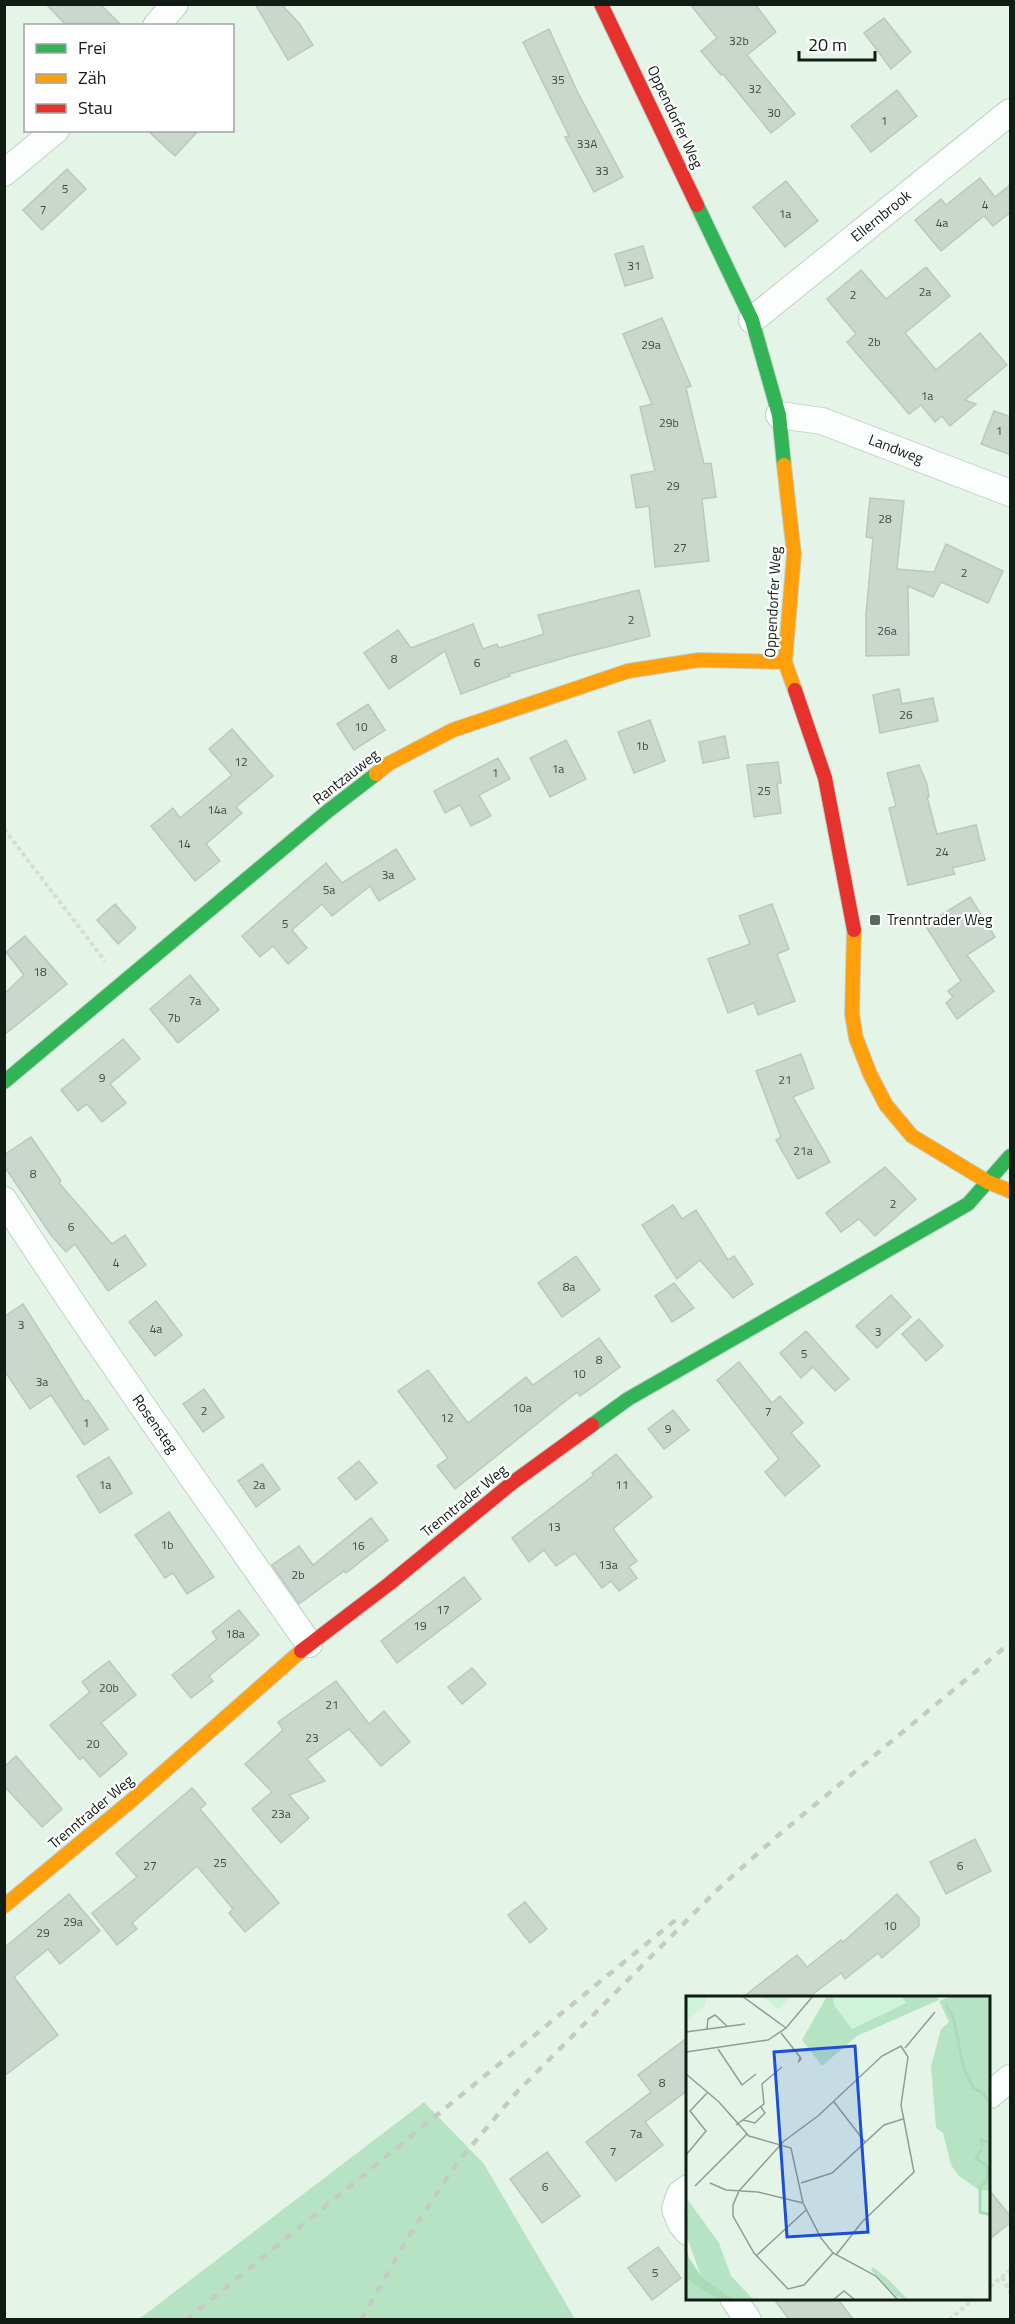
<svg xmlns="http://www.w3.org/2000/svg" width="1015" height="2324" font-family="'Titillium Web',sans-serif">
  <rect width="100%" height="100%" fill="#e4f5e8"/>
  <path fill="#b7e3c5" d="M424,2102L484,2164L575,2319H139Z"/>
  <g fill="#c9d7cd" stroke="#bbc8bf" stroke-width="1.5">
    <path d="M46,4H100L122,26H67Z"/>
    <path d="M255,4H281L299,23L313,45L288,60Z"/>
    <path d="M690,4H755L776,32L747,55L795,114L771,133L723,74L721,75L701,51L717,38Z"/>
    <path d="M884,18L911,52L891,69L864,33Z"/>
    <path d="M549,29L577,91L623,177L594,192L565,137L569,136L523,42Z"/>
    <path d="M897,90L917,116L871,152L851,126Z"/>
    <path d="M147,130H199L175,156Z"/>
    <path d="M67,169L86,189L42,230L23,210Z"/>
    <path d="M980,178L995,197L1011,184V212L993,226L984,216L941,251L915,220L941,199L946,205Z"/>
    <path d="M786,181L818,221L785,247L753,207Z"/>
    <path d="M643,246L653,278L625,286L615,254Z"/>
    <path d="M926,267L950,296L905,333L936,370L980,333L1007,365L965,400L976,404L950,426L942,416L935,422L921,405L909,414L847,342L856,334L827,299L861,270L886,299Z"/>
    <path d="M662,318L691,386L686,388L704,464L711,463L716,497L702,499L709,561L655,567L649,506L636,508L631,475L655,471L640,407L652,404L623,334Z"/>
    <path d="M994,411L1011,417V455L981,444Z"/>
    <path d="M870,498L904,501L897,569L934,572L946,544L1003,571L988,603L941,582L933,597L908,586L909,655L866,656V614L873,538L866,537Z"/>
    <path d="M639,590L650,636L571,656L509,674L510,676L461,694L445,651L389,689L364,653L398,630L411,648L473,624L483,649L497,644L499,648L544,634L538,615Z"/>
    <path d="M899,689L902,704L933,698L938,721L880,733L873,695Z"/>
    <path d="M368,704L385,730L354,750L337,724Z"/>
    <path d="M650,720L665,761L634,773L618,732Z"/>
    <path d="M232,729L273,776L236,807L242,813L206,844L220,861L195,881L151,826L173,808L180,818L232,775L209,749Z"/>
    <path d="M725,736L729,758L703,763L699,742Z"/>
    <path d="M566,740L586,779L550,797L530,758Z"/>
    <path d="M498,758L510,779L479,795L491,816L471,826L460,805L445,813L434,791Z"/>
    <path d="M778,762L781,783L777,784L781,813L754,817L747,765Z"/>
    <path d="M919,765L927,784L929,797H927L937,834L976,825L985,860L952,868L955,874L908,885L889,808L896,806L887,773Z"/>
    <path d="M396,849L415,879L379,901L370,886L332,916L322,904L292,930L307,948L288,964L273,946L260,957L242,936L326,863L342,883Z"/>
    <path d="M970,897L995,937L967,955L994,991L957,1019L946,1003L953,997L948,991L961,981L925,925Z"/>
    <path d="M115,904L136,928L118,944L97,920Z"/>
    <path d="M772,904L789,949L777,954L795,1001L758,1015L754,1003L728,1013L708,959L750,944L739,916Z"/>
    <path d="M25,936L67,984L4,1035V994L24,975L6,952Z"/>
    <path d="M190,975L219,1010L178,1043L150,1009Z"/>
    <path d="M123,1039L140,1059L110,1084L126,1103L102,1122L87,1104L78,1111L61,1090Z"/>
    <path d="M801,1054L814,1088L793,1097L830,1162L798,1179L776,1140L781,1137L756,1071Z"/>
    <path d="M31,1137L61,1181L59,1183L112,1244L125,1235L146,1265L108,1291L75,1244L66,1252L51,1235L4,1166V1155Z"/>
    <path d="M885,1167L916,1199L875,1236L859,1219L841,1232L826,1213Z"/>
    <path d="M673,1205L682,1219L696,1210L728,1260L734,1256L753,1284L733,1298L700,1260L677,1279L642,1225Z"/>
    <path d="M576,1256L600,1290L562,1317L538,1283Z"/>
    <path d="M674,1283L694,1308L672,1322L655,1296Z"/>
    <path d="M891,1295L911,1317L877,1348L856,1326Z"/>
    <path d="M156,1301L182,1335L155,1356L129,1322Z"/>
    <path d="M23,1304L85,1402L88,1400L108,1429L84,1445L51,1395L30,1409L4,1370V1317Z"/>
    <path d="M919,1319L943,1346L926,1361L902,1334Z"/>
    <path d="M806,1331L849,1379L835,1391L813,1367L801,1378L780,1353Z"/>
    <path d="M599,1338L620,1367L580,1396L577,1392L455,1489L437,1466L448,1458L398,1391L428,1370L468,1423L526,1377L533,1385Z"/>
    <path d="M739,1362L772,1403L780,1396L803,1423L791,1433L820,1466L785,1496L765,1472L779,1459L717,1380Z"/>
    <path d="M204,1389L224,1417L203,1432L183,1404Z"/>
    <path d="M673,1410L689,1430L664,1449L648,1429Z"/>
    <path d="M616,1454L652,1497L613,1529L637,1561L629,1567L637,1578L619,1591L611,1581L602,1588L575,1553L556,1566L544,1550L529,1562L512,1538L594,1475L592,1473Z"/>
    <path d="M109,1457L132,1493L100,1513L77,1476Z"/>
    <path d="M359,1461L377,1483L356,1500L338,1478Z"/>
    <path d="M262,1464L280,1489L256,1507L238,1481Z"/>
    <path d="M169,1512L214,1577L187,1594L173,1573L165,1578L135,1535Z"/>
    <path d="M371,1518L388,1540L346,1573L344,1571L299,1604L272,1565L299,1546L313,1565Z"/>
    <path d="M464,1577L481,1599L397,1663L381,1641Z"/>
    <path d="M239,1610L259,1635L209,1676L213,1681L191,1698L172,1675L217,1639L212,1632Z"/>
    <path d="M109,1661L136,1695L101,1723L127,1754L100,1777L83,1757L80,1760L50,1725L90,1692L82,1682Z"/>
    <path d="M472,1668L486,1684L462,1704L448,1687Z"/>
    <path d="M336,1681L369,1724L384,1711L410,1742L381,1766L349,1729L307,1759L325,1781L289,1795L309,1818L281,1843L252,1809L272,1792L245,1764L283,1730L278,1722Z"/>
    <path d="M16,1756L62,1809L42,1827L4,1786V1767Z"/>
    <path d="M192,1788L206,1804L200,1809L279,1903L245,1932L229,1913L233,1909L197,1866L132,1923L137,1929L117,1945L92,1913L137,1877L116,1853Z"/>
    <path d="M975,1839L991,1871L946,1894L930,1862Z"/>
    <path d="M69,1894L100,1931L60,1964L48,1949L14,1977L58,2035L4,2076V1948Z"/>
    <path d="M897,1894L919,1918V1926L882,1958L878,1953L845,1979L841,1973L809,1997H743L797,1955L807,1967L841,1940L843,1942Z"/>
    <path d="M525,1902L547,1929L530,1943L508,1915Z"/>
    <path d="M688,2037V2090L645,2122L663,2145L616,2181L586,2142L651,2092L638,2075Z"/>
    <path d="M547,2152L580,2196L542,2223L510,2179Z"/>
    <path d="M990,2191L1011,2217V2222L990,2239Z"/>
    <path d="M658,2247L681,2278L652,2300L628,2268Z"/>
    <path d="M773,2298H837L853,2319H789Z"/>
  </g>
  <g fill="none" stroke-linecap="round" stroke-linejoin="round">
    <g stroke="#c2d0c6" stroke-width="28">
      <g id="street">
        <path d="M156,26L175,4"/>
        <path d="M4,173L56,130"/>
        <path d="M752,320L1010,112"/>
        <path d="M779,415L822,421L1010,493"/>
        <path d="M4,1200C102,1351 206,1497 309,1644"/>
        <path d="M990,2095L1010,2078"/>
        <path d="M688,2188L680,2194L675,2209L681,2224L688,2232"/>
        <path d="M733,2298L748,2320"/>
      </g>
    </g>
    <g stroke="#c2d0c6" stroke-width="16">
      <g id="fast">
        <path d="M697,205L752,320L779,415L784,465"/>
        <path d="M4,1082L328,811L376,774"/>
        <path d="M592,1425L628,1399L968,1204L1010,1156"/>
      </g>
    </g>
    <g stroke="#c2d0c6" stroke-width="16">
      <g id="slow">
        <path d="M784,465L794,554L785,662L795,690"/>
        <path d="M376,774L388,764L453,730L628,671L699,660L785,662"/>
        <path d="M854,930L852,1014L856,1038L870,1074L886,1105L912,1136L988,1182L1010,1191"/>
        <path d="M4,1906L132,1800L301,1651"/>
      </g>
    </g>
    <g stroke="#c2d0c6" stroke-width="16">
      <g id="jam">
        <path d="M601,4L697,205"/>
        <path d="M795,690L825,778L854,930"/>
        <path d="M301,1651L389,1584L512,1483L592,1425"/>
      </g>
    </g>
    <g stroke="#d6dcd8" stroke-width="4" stroke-dasharray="4.5 3" stroke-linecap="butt">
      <path d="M4,829L105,961"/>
      <path d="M1002,2277L1010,2292"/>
      <path d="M990,2287L1010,2270"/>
      <path d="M949,2320L975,2298"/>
    </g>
    <use href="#street" stroke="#fbfefc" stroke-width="26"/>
    <use href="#fast" stroke="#30b455" stroke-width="14"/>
    <use href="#slow" stroke="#ff9f0a" stroke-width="14"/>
    <use href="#jam" stroke="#e5322d" stroke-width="14"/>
    <g stroke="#c5cac6" stroke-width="4.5" stroke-dasharray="8 8" stroke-linecap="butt">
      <path d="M186,2320L678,1918"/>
      <path d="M361,2320L408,2237L457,2163L516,2093L717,1890L775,1838L1010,1643"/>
    </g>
  </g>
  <rect fill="#5a685e" stroke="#fff" stroke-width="2" x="869" y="914" width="12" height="12" rx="3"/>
  <g text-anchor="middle" stroke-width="4.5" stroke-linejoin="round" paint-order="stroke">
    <g font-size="12" fill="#3e4b42">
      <text x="739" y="45">32b</text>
      <text x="558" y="84">35</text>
      <text x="755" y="93">32</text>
      <text x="774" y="117">30</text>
      <text x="884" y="125">1</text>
      <text x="587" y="148">33A</text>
      <text x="602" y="175">33</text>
      <text x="65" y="193">5</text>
      <text x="985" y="209">4</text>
      <text x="43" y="214">7</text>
      <text x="785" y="218">1a</text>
      <text x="942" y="227">4a</text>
      <text x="634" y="270">31</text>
      <text x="925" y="296">2a</text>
      <text x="853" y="299">2</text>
      <text x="874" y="346">2b</text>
      <text x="651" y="349">29a</text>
      <text x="927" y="400">1a</text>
      <text x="669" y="427">29b</text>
      <text x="999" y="435">1</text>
      <text x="673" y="490">29</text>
      <text x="885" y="523">28</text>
      <text x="680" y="552">27</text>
      <text x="964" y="577">2</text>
      <text x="631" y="624">2</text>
      <text x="887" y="635">26a</text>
      <text x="394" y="663">8</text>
      <text x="477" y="667">6</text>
      <text x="906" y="719">26</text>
      <text x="361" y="731">10</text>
      <text x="642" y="750">1b</text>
      <text x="241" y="766">12</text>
      <text x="558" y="773">1a</text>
      <text x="495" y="777">1</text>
      <text x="764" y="795">25</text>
      <text x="217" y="814">14a</text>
      <text x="184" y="848">14</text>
      <text x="942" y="856">24</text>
      <text x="388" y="879">3a</text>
      <text x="329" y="894">5a</text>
      <text x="285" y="928">5</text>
      <text x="40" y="976">18</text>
      <text x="195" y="1005">7a</text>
      <text x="174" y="1022">7b</text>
      <text x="102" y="1082">9</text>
      <text x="785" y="1084">21</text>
      <text x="803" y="1155">21a</text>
      <text x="33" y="1178">8</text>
      <text x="893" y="1208">2</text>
      <text x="71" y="1231">6</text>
      <text x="116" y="1267">4</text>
      <text x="569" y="1291">8a</text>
      <text x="21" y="1329">3</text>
      <text x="156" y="1333">4a</text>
      <text x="878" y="1336">3</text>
      <text x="804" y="1358">5</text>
      <text x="599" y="1364">8</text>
      <text x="579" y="1378">10</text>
      <text x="42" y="1386">3a</text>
      <text x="522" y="1412">10a</text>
      <text x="204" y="1415">2</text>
      <text x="768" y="1416">7</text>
      <text x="447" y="1422">12</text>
      <text x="86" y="1427">1</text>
      <text x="668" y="1433">9</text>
      <text x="105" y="1489">1a</text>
      <text x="259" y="1489">2a</text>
      <text x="622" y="1489">11</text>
      <text x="554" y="1531">13</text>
      <text x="167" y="1549">1b</text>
      <text x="358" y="1550">16</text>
      <text x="608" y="1569">13a</text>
      <text x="298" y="1579">2b</text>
      <text x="443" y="1614">17</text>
      <text x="420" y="1630">19</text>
      <text x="235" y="1638">18a</text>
      <text x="109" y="1692">20b</text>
      <text x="332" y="1709">21</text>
      <text x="312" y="1742">23</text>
      <text x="93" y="1748">20</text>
      <text x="281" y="1818">23a</text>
      <text x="220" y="1867">25</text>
      <text x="150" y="1870">27</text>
      <text x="960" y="1870">6</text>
      <text x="73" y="1926">29a</text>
      <text x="890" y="1930">10</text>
      <text x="43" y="1937">29</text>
      <text x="662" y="2087">8</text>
      <text x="636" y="2138">7a</text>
      <text x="613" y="2156">7</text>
      <text x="545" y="2191">6</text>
      <text x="655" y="2277">5</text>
    </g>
    <g font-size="15" fill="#101c14" stroke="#fff">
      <text transform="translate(675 117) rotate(65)" y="5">Oppendorfer Weg</text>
      <text transform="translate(881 216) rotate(-39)" y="5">Ellernbrook</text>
      <text transform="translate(896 449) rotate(21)" y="5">Landweg</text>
      <text transform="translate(773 602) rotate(-87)" y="5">Oppendorfer Weg</text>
      <text transform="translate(346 777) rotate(-38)" y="5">Rantzauweg</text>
      <text transform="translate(155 1424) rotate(55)" y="5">Rosensteg</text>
      <text transform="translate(464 1501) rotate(-39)" y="5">Trenntrader Weg</text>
      <text transform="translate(91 1812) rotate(-40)" y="5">Trenntrader Weg</text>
    </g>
    <g font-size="15" fill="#101c14" stroke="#fff" text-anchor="start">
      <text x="887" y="925">Trenntrader Weg</text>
    </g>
  </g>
  <g transform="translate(686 1996)">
    <rect width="304" height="304" fill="#e4f5e8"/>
    <path d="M0,0H21L19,10L2,23ZM76,0H106L93,14ZM147,0H214L220,7L166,33L148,9ZM294,194H304V219L294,216Z" fill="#cff3d9"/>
    <path d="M141,0H147L148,9L166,33L220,7L214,0H250L253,4L171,40L136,70L116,44ZM266,0H304V194H293L273,180L265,169L257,137L250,132L245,70L255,33L263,26L253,5ZM2,204L33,247L45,280L68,304H48L15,280L0,239ZM187,271L204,285L222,304L210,300L185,274ZM0,280L8,289L33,304H0Z" fill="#b7e3c5"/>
    <path d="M0,251L3,262L15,280L48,304H33L8,289L0,280Z" fill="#a8dcb9"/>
    <path fill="none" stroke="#a8dcb9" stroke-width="3" d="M260,9L267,21L278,73L288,93L296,96L305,108M296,151L295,143L305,148M296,153L290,162L302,171L301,184L294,191V216L305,219M0,267L10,282L39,304"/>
    <path fill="none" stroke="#8f9e93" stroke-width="1.5" d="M56,0L100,32M21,33L22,23L29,19L41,30M0,36L59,28M95,37L114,61L113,65L115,63L114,61M219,52L249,16M32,53L56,89L70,78M0,56L82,44L100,32L127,0M0,78L33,106L63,140L105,152L117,207L135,242L147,257L190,280L212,304M148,106L179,146M57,124L69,127L79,117L75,111M50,129L78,108L76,88L96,71M0,159L20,135L4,115L21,97M24,187L40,194L72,196L117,207M115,187L146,177L198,129L217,123M9,190L61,138M147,257L118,289L102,293L68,257L47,220V209L53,195L98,145L132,120L196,60L215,50L222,61L215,109L228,176L176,226L150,259M70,260L120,214M147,304L158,295L169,304"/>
    <path fill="#1d4ed8" fill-opacity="0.15" stroke="#1d4ed8" stroke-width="3" d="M169,50L182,236L101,241L88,56Z"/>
    <rect width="304" height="304" fill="none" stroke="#101c14" stroke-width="3"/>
  </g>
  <rect width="1015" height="2324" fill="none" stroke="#101c14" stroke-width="12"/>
  <rect x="24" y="24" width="210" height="108" fill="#ffffff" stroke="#9fa4a1" stroke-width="1.5"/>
  <rect x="36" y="44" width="30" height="9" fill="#30b455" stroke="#9fa4a1" stroke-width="1.5"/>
  <text x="78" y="54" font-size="18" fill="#101c14">Frei</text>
  <rect x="36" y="74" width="30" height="9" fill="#ff9f0a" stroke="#9fa4a1" stroke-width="1.5"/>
  <text x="78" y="84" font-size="18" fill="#101c14">Zäh</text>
  <rect x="36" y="104" width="30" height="9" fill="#e5322d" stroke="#9fa4a1" stroke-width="1.5"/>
  <text x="78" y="114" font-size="18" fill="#101c14">Stau</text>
  <path d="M799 51v9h76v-9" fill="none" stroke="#101c14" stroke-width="3"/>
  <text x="808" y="51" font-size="18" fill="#101c14" stroke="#ffffff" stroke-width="4.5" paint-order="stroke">20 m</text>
</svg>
